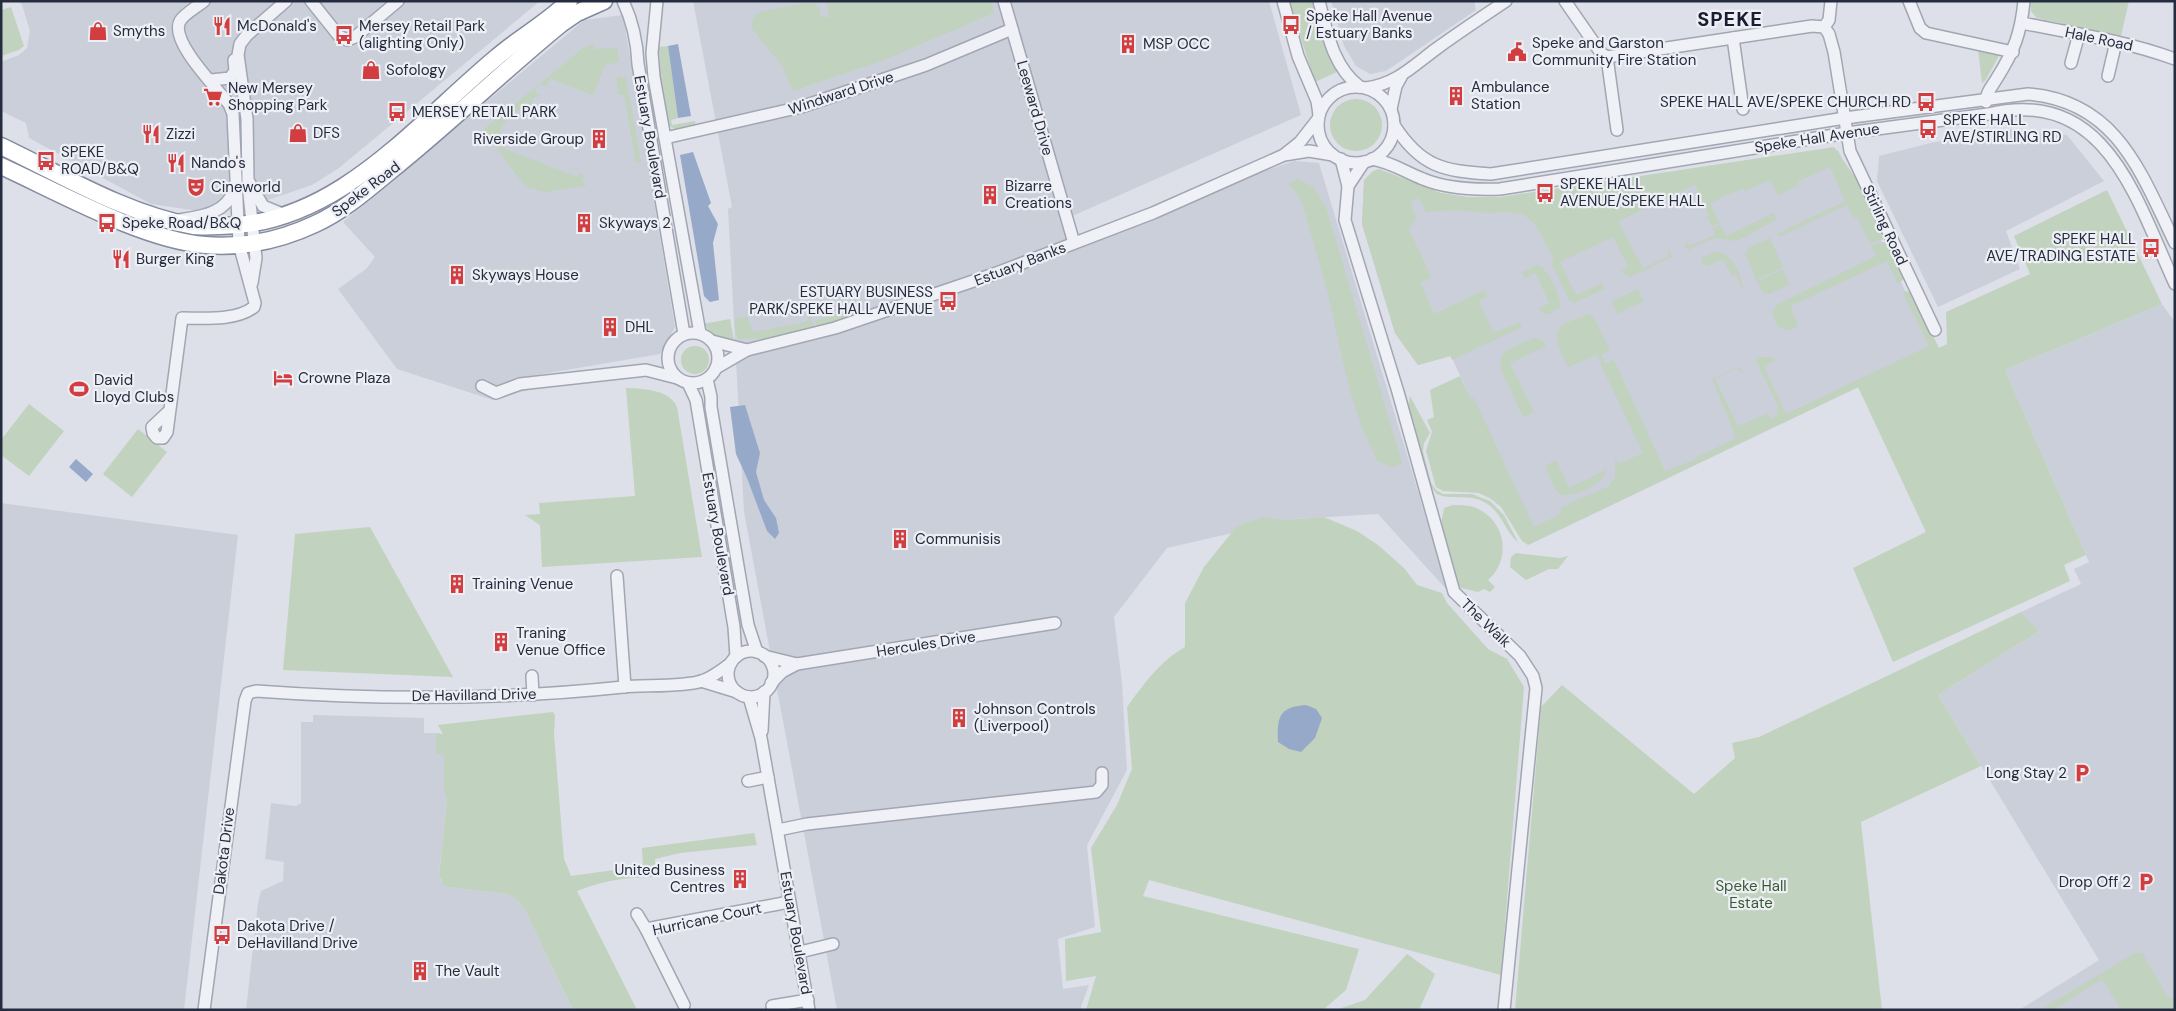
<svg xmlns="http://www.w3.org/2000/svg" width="2176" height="1011" font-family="'DM Sans',sans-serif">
  <rect width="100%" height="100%" fill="#dde0e8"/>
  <g fill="#cbcfda">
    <path d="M18,1H540L339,168L312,185L268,200L199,211L151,204L29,138L26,123L1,111V62L19,55L27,48L30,31L22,5Z"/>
    <path d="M693,1H1269L1301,115L1061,221L1067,239L1294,161L1319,163L1448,591L1378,514L1294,519L1167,548L1114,617L1122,683L1127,770L1087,845L1095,927L1058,939L1063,989L1089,985L1080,1010H837L744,512L728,209L732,207Z"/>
    <path d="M1331,1H1474L1476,10L1386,71L1370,74L1356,66L1344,46Z"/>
    <path d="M623,15L675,327L660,354L537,375L535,388L493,400L397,369L338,289L366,269L375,257L343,222L584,20Z"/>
    <path d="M2006,129L2067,135L2104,181L2006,231L2020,269L1938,307L1877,181L1879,156L1931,143Z"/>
    <path d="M1838,150L1934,351L1528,545L1471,399L1451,356L1418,365L1395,333L1362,224L1364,180L1495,202Z"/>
    <path d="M2162,304L2175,322V1010H2019L2099,960L1938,695L2039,631L2021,612L2081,584L2074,569L2089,562L2005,370Z"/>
    <path d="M1,503L238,535L184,1010H1Z"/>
    <path d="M313,715L424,718V733H436V754H444V792L447,798L439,875L441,881L449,887L508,894L518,901L525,910L573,1010H246L258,903L261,891L283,881L284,862L265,859L271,803L296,806L301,803V722H313Z"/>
  </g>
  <g fill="#c1d2be">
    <path d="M826,1H991L994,13L884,60L793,91L783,67L752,29L751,23L756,14L764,11L813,2L819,8L821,17H829Z"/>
    <path d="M1289,1H1315L1337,72L1315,82Z"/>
    <path d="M2031,1H2129L2121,36L2037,18L2031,11Z"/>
    <path d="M11,7L24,46L19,50L1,56V10Z"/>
    <path d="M593,43L594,49L617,48L619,62L605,65L593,95L550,78L547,87L541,84L536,88V93L540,95L539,98L534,97L531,105C520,105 503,121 500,132L503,142L506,144L505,149L578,177L580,172L585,177H582V180L586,186L545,192L526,187L483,130L582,49Z"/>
    <path d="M668,46L678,118L671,120L672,125L695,121L696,128L678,131L668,125L660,78L659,47Z"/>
    <path d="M1978,49L2000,54L1985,81L1982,83Z"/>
    <path d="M620,76L626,78L641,162L636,163L624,95H619L616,79Z"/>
    <circle cx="1356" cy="125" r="26"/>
    <path d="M1834,147L1859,183L1888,238L1870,243L1857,217L1854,218L1847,205L1779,237L1777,234L1845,201L1830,167L1797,182L1798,186L1778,195L1770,180L1745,191L1743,188L1710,203L1719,223L1712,226L1707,216L1709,215L1695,185L1618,221L1643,268L1669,256L1667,251H1671L1672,257L1630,277L1621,271L1628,267L1613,237L1560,262L1576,295L1602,283L1604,289L1574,303L1569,300L1552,265L1553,258L1535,224L1524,215L1507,212L1488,213L1457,210L1426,212L1418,198L1411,201L1416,218L1409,229L1431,277L1421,283L1434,314L1484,290L1487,297L1479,301L1494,333L1519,322L1522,327L1452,360L1450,356L1418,365L1395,333L1362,224L1364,180L1373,171L1379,169L1441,193L1468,197H1500Z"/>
    <path d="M1298,179L1313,187L1326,207L1402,463L1394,468L1378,461C1354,418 1343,364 1333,316C1325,279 1313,242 1303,206L1296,192L1288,184Z"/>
    <path d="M2107,190L2162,304L2005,370L2086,555L2064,565L2070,581L1893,662L1853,568L1926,532L1858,387L1528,545L1522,541L1501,507L1491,499L1479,493L1443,491L1436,487L1426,451L1432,432L1427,420L1434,417L1430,390L1460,376L1471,399L1474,398L1534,527L1559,515L1562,507L1609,486L1615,477V458L1618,464L1643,453L1600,363L1604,361L1606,364L1614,360L1665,471L1697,459V457L1736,438L1712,379L1739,367L1743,371L1741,373L1738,368L1715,379L1738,426L1768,413L1771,419L1779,415L1776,410L1779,408L1756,361L1757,357C1766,358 1774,354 1780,365L1776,360L1764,367L1786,414L1929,346L1906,300L1903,292L1904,291L1912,292L1939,348L1947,344L1946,312L2030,274L2014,236Z"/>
    <path d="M1773,213L1776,220L1737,241L1714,238L1688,250L1685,247L1686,242L1689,246L1715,235L1713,228L1720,224L1726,236Z"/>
    <path d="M1770,238L1783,267L1756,280L1745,253L1750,247Z"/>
    <path d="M1889,241L1905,278L1898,284L1887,261L1791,306L1798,327L1788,330L1778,327L1772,314L1776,305L1876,256L1871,245Z"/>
    <path d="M1715,252C1731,252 1740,272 1743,287L1741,288L1736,274L1732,276L1723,259L1707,266L1702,263V258Z"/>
    <path d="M1537,265C1547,266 1562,298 1560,307L1549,314H1544L1539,309L1549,303L1536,273L1525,278L1522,272Z"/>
    <path d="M1783,269L1789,285L1770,294L1762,292L1757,281Z"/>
    <path d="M1638,289L1644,301L1617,314L1612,301Z"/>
    <path d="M856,297L858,308L855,315L817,327L815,321L854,307Z"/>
    <path d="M810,314L814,328L765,339H738L734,323L737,318L747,317L753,332L809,321L808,315Z"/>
    <path d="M1588,314L1594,318L1610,350L1601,355L1604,360L1601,362L1597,355L1568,367L1556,342L1558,340L1557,332L1563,324Z"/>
    <path d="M730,319L734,340L715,336L703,324Z"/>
    <path d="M1534,338L1542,340L1546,346L1510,363L1534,412L1525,417L1522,415L1500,368L1502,367L1500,360L1505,351Z"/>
    <circle cx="695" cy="360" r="14"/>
    <path d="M626,388C643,389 669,389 677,407L702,557L542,567L540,525L525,515L540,514L539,503L635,496Z"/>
    <path d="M1410,396L1430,433L1424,443L1423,451L1431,483L1436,490L1443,494H1472L1490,501L1504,515L1518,542C1504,531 1502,511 1484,502C1470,494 1454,500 1439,495C1427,491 1412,423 1408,407Z"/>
    <path d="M29,404L64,431L29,476L1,455V440Z"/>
    <path d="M138,429L167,452L132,497L103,474Z"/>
    <path d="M1556,460L1569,488L1606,470L1605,464C1615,480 1571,500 1560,494C1553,490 1549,474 1545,466Z"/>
    <path d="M1453,505C1462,505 1472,505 1480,510C1507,524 1510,561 1488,580L1495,587L1490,592L1484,589L1478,592L1461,588L1457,583L1441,523L1444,508Z"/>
    <path d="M1263,517L1284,520L1324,517L1357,531L1378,545L1404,568L1417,585L1442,593L1447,603L1488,649L1507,659L1524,687L1501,975L1149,880L1143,896L1359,949L1346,990L1323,1010H1086L1096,976L1066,981L1065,939L1101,932L1091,848L1117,805L1132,769L1127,707C1144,684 1160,661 1185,647V603L1204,567L1237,526Z"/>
    <path d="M370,527L453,677L283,670L295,534Z"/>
    <path d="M1516,553L1560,558L1568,556L1558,569H1549L1526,580L1510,567L1511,557Z"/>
    <path d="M2021,612L2039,631L1938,695L1981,766L1861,822L1882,1010H1515L1541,707L1562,685L1694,794L1735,758L1732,743L1759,737Z"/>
    <path d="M553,712L555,715L554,734L564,859L571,876L643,866L642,848L754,833L757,845L680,853L655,859L656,877C626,877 605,880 577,891L637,1010H573L525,910L518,901L508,894L449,887L444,885L439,876L447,798L444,792V755L436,754V733L443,734L438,725Z"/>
    <path d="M2135,953H2142L2168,997L2175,999V1009L2121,1010L2102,979L2053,1010H2040Z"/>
    <path d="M1407,954L1435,974L1419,1010H1336L1365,1000Z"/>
  </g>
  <g fill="#97a9c9">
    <path d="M678,44L691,116L678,118L668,46Z"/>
    <path d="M693,152L711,203L708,206L718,224L713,243L719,300L710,302L704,296L680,155Z"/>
    <path d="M745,405L760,453L756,472L764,500L776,518L779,533L775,539L767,531L747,478L736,454L730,407Z"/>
    <path d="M76,459L93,474L86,482L69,467Z"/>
    <path d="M1306,705L1316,709L1322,718L1315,738L1301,752L1289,749L1278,742C1277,718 1278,707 1306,705Z"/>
  </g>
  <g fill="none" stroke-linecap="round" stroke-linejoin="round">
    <g stroke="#a2a6b2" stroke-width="14">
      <g id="minor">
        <path d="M311,1L339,36L347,40L355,37L398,1"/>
        <path d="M623,1C633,22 637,41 638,64L684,334"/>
        <path d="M657,1L652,53L654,77L700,333"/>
        <path d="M1004,1L1074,243"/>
        <path d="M1283,1L1298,56L1317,101L1319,115"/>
        <path d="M1319,1C1327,32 1333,67 1360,87"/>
        <path d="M1565,1L1601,53L1607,57L1812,26L1824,27L1829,34L1834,52L1850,151L1935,330"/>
        <path d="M1909,1L1920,28L1926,33L2013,52"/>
        <path d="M2022,23C2073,33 2126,41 2175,59"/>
        <path d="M1824,27L1829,20L1831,1"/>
        <path d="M1733,38L1743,109"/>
        <path d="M1607,57L1617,130"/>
        <path d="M2071,63L2079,34"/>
        <path d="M2108,76L2116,42"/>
        <path d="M211,80L230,78L235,71L234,60"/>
        <circle cx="1356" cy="125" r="38"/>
        <path d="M1366,88C1396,84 1413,66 1436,49C1458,33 1482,17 1506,1"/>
        <path d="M1986,102C1985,94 1993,85 1997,78C2014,51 2021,33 2024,1"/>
        <path d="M1391,109L1396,86L1401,77"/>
        <path d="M1394,125C1421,167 1443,171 1491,174L1845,118L2028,94C2117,101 2141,173 2175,243"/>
        <path d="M665,138L801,107L926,65L1012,29"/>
        <path d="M1285,154L1300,142L1318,119"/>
        <path d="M1341,159L1348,186L1345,220L1398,392L1454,592L1520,656L1533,676L1536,688L1504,1010"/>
        <path d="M1372,159C1391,162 1405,172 1423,179C1447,189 1474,190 1500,189L1847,133L1988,114C2106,86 2136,199 2175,284"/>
        <path d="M248,185L256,258L252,283"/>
        <path d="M1348,186L1364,162"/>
        <path d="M285,215L263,206L248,180L247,119L238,55L240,44L247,35L286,1"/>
        <path d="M179,220C203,216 225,214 235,189"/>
        <circle cx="693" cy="358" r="25"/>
        <path d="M712,341L747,350"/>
        <path d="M716,368L747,350L835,328L994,274L1153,213L1284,155L1309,151L1333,155"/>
        <path d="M707,379L711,397V407L748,625L757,652"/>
        <path d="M688,383L696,400L734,627L736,657"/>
        <path d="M482,386L496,393L520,384L646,370L677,378"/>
        <path d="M169,411L152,427L153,433L157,438H163L167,432L182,318C204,318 236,321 254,307L255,303L239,244L233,114L229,104C217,88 169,41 180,21C184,14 197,7 204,1"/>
        <path d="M617,576L625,687"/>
        <circle cx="751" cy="674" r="23"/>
        <path d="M764,656L797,664"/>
        <path d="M532,676L533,695"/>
        <path d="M701,681L737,692"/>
        <path d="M771,683L782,672L797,664L1055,623"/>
        <path d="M749,697L761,738L809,1010"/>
        <path d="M762,731L764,692"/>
        <path d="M748,781L768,777"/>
        <path d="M778,830L807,824L1096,792L1102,785V773"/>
        <path d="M637,914L646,929"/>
        <path d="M800,952L833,944"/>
        <path d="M684,1005L646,929L789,902"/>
        <path d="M772,1006L808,1000"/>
        <path d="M204,1010L245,701L248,693L256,691C378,700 501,700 623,687C643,685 684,687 702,681C713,677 722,670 731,663"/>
      </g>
    </g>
    <g stroke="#848b9f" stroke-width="19">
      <g id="highway">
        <path d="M1,146C62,175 126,214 193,226C202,227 211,226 220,226C336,226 414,126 497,57C520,37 547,23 569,1"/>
        <path d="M1,166C58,192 143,240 205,245C242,248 281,240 315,224C342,212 366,191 389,172C448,125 502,72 561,24L577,13L604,1"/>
      </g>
    </g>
    <use href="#minor" stroke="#f0f1f6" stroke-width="11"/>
    <use href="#highway" stroke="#fff" stroke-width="16"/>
  </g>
  <defs>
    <g id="bus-bare" transform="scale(1.5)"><path d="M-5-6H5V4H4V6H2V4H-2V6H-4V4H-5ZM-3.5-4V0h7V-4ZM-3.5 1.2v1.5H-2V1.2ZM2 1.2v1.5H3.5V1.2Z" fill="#d23d40" stroke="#edeff5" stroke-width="2.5" paint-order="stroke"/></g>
    <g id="restaurant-bare" transform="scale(1.5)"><path d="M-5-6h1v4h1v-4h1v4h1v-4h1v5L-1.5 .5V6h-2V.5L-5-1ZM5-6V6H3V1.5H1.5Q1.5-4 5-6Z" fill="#d23d40" stroke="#edeff5" stroke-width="2.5" paint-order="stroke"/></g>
    <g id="shop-bare" transform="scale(1.5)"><path d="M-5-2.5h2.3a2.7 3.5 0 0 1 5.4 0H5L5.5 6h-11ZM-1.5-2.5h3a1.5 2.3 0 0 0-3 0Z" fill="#d23d40" stroke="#edeff5" stroke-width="2.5" paint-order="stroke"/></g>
    <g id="building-bare" transform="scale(1.5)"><path d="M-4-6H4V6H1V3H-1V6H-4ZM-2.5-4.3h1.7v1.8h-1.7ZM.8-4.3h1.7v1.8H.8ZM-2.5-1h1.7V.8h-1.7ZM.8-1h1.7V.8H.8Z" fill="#d23d40" stroke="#edeff5" stroke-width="2.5" paint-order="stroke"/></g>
    <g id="civic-bare" transform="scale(1.5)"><path d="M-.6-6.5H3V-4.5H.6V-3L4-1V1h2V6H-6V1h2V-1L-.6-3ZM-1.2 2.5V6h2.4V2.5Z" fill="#d23d40" stroke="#edeff5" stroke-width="2.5" paint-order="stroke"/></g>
    <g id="supermarket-bare" transform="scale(1.5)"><path d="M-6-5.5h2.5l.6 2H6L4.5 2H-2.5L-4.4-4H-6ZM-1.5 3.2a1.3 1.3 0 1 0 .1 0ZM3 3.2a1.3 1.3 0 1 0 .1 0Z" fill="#d23d40" stroke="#edeff5" stroke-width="2.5" paint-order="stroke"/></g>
    <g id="theatre-bare" transform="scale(1.5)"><path d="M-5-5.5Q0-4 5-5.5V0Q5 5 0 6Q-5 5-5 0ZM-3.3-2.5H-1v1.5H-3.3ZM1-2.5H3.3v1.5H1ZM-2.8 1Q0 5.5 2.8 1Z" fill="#d23d40" stroke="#edeff5" stroke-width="2.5" paint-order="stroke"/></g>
    <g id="hotel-bare" transform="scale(1.5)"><path d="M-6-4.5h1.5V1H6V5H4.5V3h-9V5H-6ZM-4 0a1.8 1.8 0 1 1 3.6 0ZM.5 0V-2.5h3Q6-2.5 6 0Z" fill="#d23d40" stroke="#edeff5" stroke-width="2.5" paint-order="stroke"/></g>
    <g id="stadium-bare" transform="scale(1.5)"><path d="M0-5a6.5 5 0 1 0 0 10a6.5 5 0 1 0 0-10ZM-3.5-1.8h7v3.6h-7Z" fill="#d23d40" stroke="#edeff5" stroke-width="2.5" paint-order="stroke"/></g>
    <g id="parking-bare" transform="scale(1.5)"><path d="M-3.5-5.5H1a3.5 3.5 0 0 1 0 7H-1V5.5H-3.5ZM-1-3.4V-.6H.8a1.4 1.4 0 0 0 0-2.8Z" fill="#d23d40" stroke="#edeff5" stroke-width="2.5" paint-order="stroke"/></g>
  </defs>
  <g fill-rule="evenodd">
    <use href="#bus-bare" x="1291" y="25"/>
    <use href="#restaurant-bare" x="222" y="26"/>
    <use href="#shop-bare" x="98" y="31"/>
    <use href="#bus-bare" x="344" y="35"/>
    <use href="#building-bare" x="1128" y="44"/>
    <use href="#civic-bare" x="1517" y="52"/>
    <use href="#shop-bare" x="371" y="70"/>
    <use href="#building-bare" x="1456" y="96"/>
    <use href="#supermarket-bare" x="213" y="97"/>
    <use href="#bus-bare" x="1926" y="102"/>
    <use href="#bus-bare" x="397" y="112"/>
    <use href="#bus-bare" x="1928" y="129"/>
    <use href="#shop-bare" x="298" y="133"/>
    <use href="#restaurant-bare" x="151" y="134"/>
    <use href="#building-bare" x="599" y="139"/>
    <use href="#bus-bare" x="46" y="161"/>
    <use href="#restaurant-bare" x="176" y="163"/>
    <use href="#theatre-bare" x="196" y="187"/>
    <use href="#bus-bare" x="1545" y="193"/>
    <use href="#building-bare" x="990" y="195"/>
    <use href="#bus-bare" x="107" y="223"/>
    <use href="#building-bare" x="584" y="223"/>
    <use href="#bus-bare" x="2151" y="248"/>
    <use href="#restaurant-bare" x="121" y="259"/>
    <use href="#building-bare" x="457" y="275"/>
    <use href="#bus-bare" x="948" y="301"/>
    <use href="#building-bare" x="610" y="327"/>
    <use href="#hotel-bare" x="283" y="378"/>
    <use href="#stadium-bare" x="79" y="389"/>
    <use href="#building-bare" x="900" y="539"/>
    <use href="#building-bare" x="457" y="584"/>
    <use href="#building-bare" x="501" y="642"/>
    <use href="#building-bare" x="959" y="718"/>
    <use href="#parking-bare" x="2082" y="773"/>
    <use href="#building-bare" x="740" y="879"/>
    <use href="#parking-bare" x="2146" y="882"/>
    <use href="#bus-bare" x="222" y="935"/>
    <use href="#building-bare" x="420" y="971"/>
  </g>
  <g text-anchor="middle" stroke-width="4.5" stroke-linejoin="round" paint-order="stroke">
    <g font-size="15" fill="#262c3f" stroke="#edeff5" text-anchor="start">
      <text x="1306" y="21">Speke Hall Avenue<tspan x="1306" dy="17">/ Estuary Banks</tspan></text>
      <text x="237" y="31">McDonald's</text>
      <text x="359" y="31">Mersey Retail Park<tspan x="359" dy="17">(alighting Only)</tspan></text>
      <text x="113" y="36">Smyths</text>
      <text x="1532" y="48">Speke and Garston<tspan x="1532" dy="17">Community Fire Station</tspan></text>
      <text x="1143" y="49">MSP OCC</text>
      <text x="386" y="75">Sofology</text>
      <text x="1471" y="92">Ambulance<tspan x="1471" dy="17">Station</tspan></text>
      <text x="228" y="93">New Mersey<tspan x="228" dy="17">Shopping Park</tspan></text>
      <text x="1911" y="107" text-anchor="end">SPEKE HALL AVE/SPEKE CHURCH RD</text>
      <text x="412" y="117">MERSEY RETAIL PARK</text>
      <text x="1943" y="125">SPEKE HALL<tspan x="1943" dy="17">AVE/STIRLING RD</tspan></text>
      <text x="313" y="138">DFS</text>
      <text x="166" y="139">Zizzi</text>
      <text x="584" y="144" text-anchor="end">Riverside Group</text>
      <text x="61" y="157">SPEKE<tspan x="61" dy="17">ROAD/B&amp;Q</tspan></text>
      <text x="191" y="168">Nando's</text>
      <text x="1560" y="189">SPEKE HALL<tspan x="1560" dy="17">AVENUE/SPEKE HALL</tspan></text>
      <text x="1005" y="191">Bizarre<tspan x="1005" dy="17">Creations</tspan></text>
      <text x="211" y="192">Cineworld</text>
      <text x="122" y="228">Speke Road/B&amp;Q</text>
      <text x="599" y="228">Skyways 2</text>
      <text x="2136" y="244" text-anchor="end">SPEKE HALL<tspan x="2136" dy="17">AVE/TRADING ESTATE</tspan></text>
      <text x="136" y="264">Burger King</text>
      <text x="472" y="280">Skyways House</text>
      <text x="933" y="297" text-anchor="end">ESTUARY BUSINESS<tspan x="933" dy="17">PARK/SPEKE HALL AVENUE</tspan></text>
      <text x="625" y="332">DHL</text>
      <text x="298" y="383">Crowne Plaza</text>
      <text x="94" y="385">David<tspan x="94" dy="17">Lloyd Clubs</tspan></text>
      <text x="915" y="544">Communisis</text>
      <text x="472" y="589">Training Venue</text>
      <text x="516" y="638">Traning<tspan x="516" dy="17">Venue Office</tspan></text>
      <text x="974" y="714">Johnson Controls<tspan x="974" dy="17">(Liverpool)</tspan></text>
      <text x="2067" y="778" text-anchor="end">Long Stay 2</text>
      <text x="725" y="875" text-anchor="end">United Business<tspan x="725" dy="17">Centres</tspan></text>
      <text x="2131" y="887" text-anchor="end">Drop Off 2</text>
      <text x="237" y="931">Dakota Drive /<tspan x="237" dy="17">DeHavilland Drive</tspan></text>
      <text x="435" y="976">The Vault</text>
    </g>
    <g font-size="15" fill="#262c3f" stroke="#edeff5">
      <text transform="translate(2099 39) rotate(12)" y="5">Hale Road</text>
      <text transform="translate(841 93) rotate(-18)" y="5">Windward Drive</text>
      <text transform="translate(1035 108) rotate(74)" y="5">Leeward Drive</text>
      <text transform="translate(650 137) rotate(80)" y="5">Estuary Boulevard</text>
      <text transform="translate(1817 138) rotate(-9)" y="5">Speke Hall Avenue</text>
      <text transform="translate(366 189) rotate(-37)" y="5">Speke Road</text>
      <text transform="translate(1885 225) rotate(65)" y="5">Stirling Road</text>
      <text transform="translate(1020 264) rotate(-21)" y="5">Estuary Banks</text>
      <text transform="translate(718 534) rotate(80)" y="5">Estuary Boulevard</text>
      <text transform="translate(1486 623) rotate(44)" y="5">The Walk</text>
      <text transform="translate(926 644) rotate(-9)" y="5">Hercules Drive</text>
      <text transform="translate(474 695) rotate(-1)" y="5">De Havilland Drive</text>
      <text transform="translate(224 851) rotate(-83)" y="5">Dakota Drive</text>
      <text transform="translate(707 919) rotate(-12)" y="5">Hurricane Court</text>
      <text transform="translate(796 933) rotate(80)" y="5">Estuary Boulevard</text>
    </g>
    <g font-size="15" fill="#365b33" stroke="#edeff5">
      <text x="1751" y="891">Speke Hall<tspan x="1751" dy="17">Estate</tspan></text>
    </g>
    <g font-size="20" font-weight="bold" letter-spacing="1" fill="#191d2f" stroke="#edeff5">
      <text x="1730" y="26">SPEKE</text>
    </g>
  </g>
  <rect width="2176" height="1011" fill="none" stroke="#262c3f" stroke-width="5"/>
</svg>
